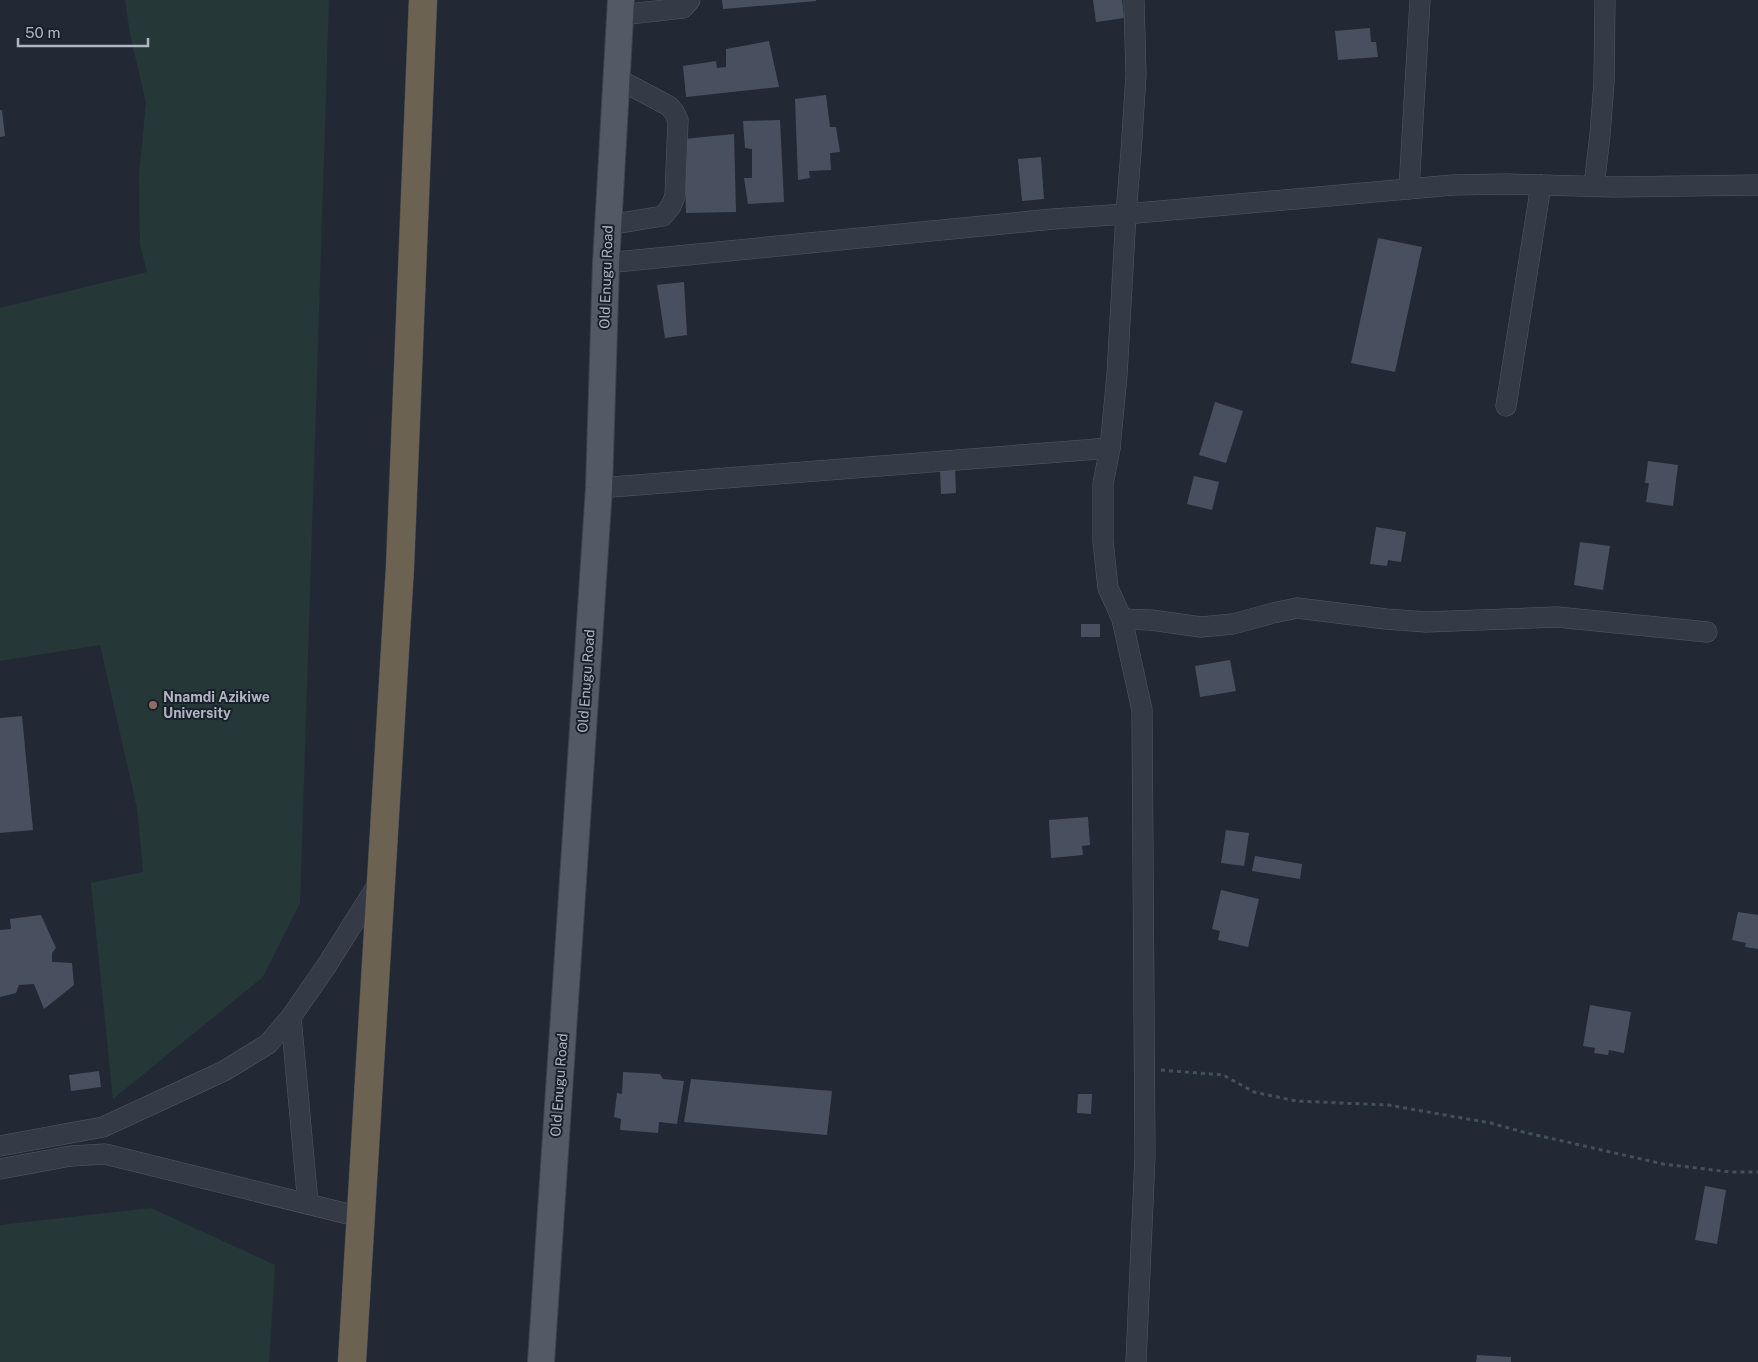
<svg xmlns="http://www.w3.org/2000/svg" width="1758" height="1362" font-family="'Public Sans',sans-serif">
  <rect width="100%" height="100%" fill="#222935"/>
  <g fill="#263738">
    <path d="M125,0H329L300,903L263,977L113,1099L91,883L143,872L137,808L100,645L0,661V308L147,272L140,244L139,174L146,103L130,34Z"/>
    <path d="M151,1208L275,1265L269,1362H0V1225Z"/>
  </g>
  <g fill="#48505f">
    <path d="M722,0H816V1L723,9Z"/>
    <path d="M1093,0H1122L1124,18L1096,22Z"/>
    <path d="M1370,28L1371,42H1376L1378,57L1338,60L1335,31Z"/>
    <path d="M769,41L779,87L686,97L683,66L716,61L717,68L726,67V49Z"/>
    <path d="M826,95L830,127H836L840,152L830,153L831,170L809,171L810,178L798,180L795,99Z"/>
    <path d="M0,110H2L5,136L0,137Z"/>
    <path d="M780,120L784,202L748,204L744,178H752V149L745,148L743,121Z"/>
    <path d="M734,134L736,212L686,213L684,139Z"/>
    <path d="M1041,157L1044,199L1022,201L1018,159Z"/>
    <path d="M1378,238L1422,247L1395,372L1351,363Z"/>
    <path d="M684,282L687,335L665,338L657,285Z"/>
    <path d="M1215,402L1243,411L1226,463L1199,455Z"/>
    <path d="M1648,461L1678,465L1673,506L1646,502L1649,483H1645Z"/>
    <path d="M940,468H955L956,493L941,494Z"/>
    <path d="M1194,476L1219,482L1212,510L1187,504Z"/>
    <path d="M1376,527L1406,532L1401,562L1388,560L1387,566L1370,564Z"/>
    <path d="M1580,542L1610,546L1603,590L1574,585Z"/>
    <rect x="1081" y="624" width="19" height="13"/>
    <path d="M1230,660L1236,691L1200,697L1195,666Z"/>
    <path d="M22,716L33,830L0,833V718Z"/>
    <path d="M1088,817L1090,845L1082,846L1083,855L1051,858L1049,820Z"/>
    <path d="M1226,830L1249,833L1244,866L1221,863Z"/>
    <path d="M1255,856L1302,864L1300,879L1252,871Z"/>
    <path d="M1221,890L1259,899L1248,947L1218,940L1220,931L1212,929Z"/>
    <path d="M1738,912L1758,915V949L1745,947L1746,943L1732,940Z"/>
    <path d="M41,915L56,948L52,953V962L72,963L74,985L44,1009L34,984L19,985L16,993L0,997V930L11,929L10,919Z"/>
    <path d="M1590,1005L1631,1012L1624,1053L1609,1050L1608,1055L1594,1053L1595,1048L1583,1046Z"/>
    <path d="M99,1071L101,1087L71,1091L69,1075Z"/>
    <path d="M623,1072L660,1074L663,1079L684,1081L677,1124L659,1122L658,1133L620,1130L621,1119L614,1117L617,1093L622,1094Z"/>
    <path d="M691,1079L832,1091L827,1135L684,1122Z"/>
    <path d="M1078,1094H1092L1091,1114L1077,1113Z"/>
    <path d="M1705,1186L1726,1190L1717,1244L1695,1240Z"/>
    <path d="M1477,1355L1511,1357V1362H1476Z"/>
  </g>
  <g fill="none" stroke-linecap="round" stroke-linejoin="round">
    <g stroke="#525963" stroke-width="21">
      <g id="minor">
        <path d="M1134,0L1136,75L1131,152L1126,214L1117,375L1110,448L1103,484V541L1108,588L1122,619L1142,710L1145,1156L1136,1362"/>
        <path d="M620,15L683,8L690,0"/>
        <path d="M1594,186L1600,135L1604,82L1605,0"/>
        <path d="M1409,189L1420,0"/>
        <path d="M608,225L663,216L671,206L675,196L678,120L674,112L669,106L616,78"/>
        <path d="M606,263L1053,219L1126,214L1453,185L1505,184L1614,187L1758,185"/>
        <path d="M1506,406L1541,185"/>
        <path d="M599,488L1110,448"/>
        <path d="M1122,619L1151,620L1201,627L1233,624L1273,613L1297,608L1386,619L1426,622L1557,617L1707,632"/>
        <path d="M291,1017L308,1204"/>
        <path d="M0,1146L103,1127L224,1071L268,1044L291,1017L327,965L380,881"/>
        <path d="M0,1169L71,1156L105,1154L360,1217"/>
      </g>
    </g>
    <g stroke="#3e444f" stroke-width="28">
      <path id="major" d="M541,1362L599,488L606,263L621,0"/>
    </g>
    <g stroke="#3f4650" stroke-width="29">
      <path id="highway" d="M352,1362L400,567L423,0"/>
    </g>
    <path stroke="#435256" stroke-width="3" stroke-dasharray="4 4" stroke-linecap="butt" d="M1161,1070L1223,1075L1254,1092L1296,1101L1388,1105L1491,1123L1523,1132L1663,1164L1730,1172H1758"/>
    <use href="#minor" stroke="#353b46" stroke-width="20"/>
    <use href="#major" stroke="#535a66" stroke-width="26"/>
    <use href="#highway" stroke="#6b6252" stroke-width="28"/>
  </g>
  <circle fill="#8d6e63" stroke="#1a202a" stroke-width="2" cx="153" cy="705" r="5"/>
  <g text-anchor="middle" stroke-width="4" stroke-linejoin="round" paint-order="stroke">
    <g font-size="14" fill="#afb6c2" stroke="#1a202a">
      <text transform="translate(606 277) rotate(-88)" y="5">Old Enugu Road</text>
      <text transform="translate(586 681) rotate(-86)" y="5">Old Enugu Road</text>
      <text transform="translate(559 1085) rotate(-86)" y="5">Old Enugu Road</text>
    </g>
    <g font-size="14" font-weight="bold" fill="#afb6c2" stroke="#1a202a" text-anchor="start">
      <text x="163" y="702">Nnamdi Azikiwe<tspan x="163" dy="16">University</tspan></text>
    </g>
  </g>
  <path d="M18 38v8h130v-8" fill="none" stroke="#afb6c2" stroke-width="2.5"/>
  <text x="25" y="38" font-size="15" fill="#afb6c2" stroke="#1a202a" stroke-width="4" paint-order="stroke">50 m</text>
</svg>
